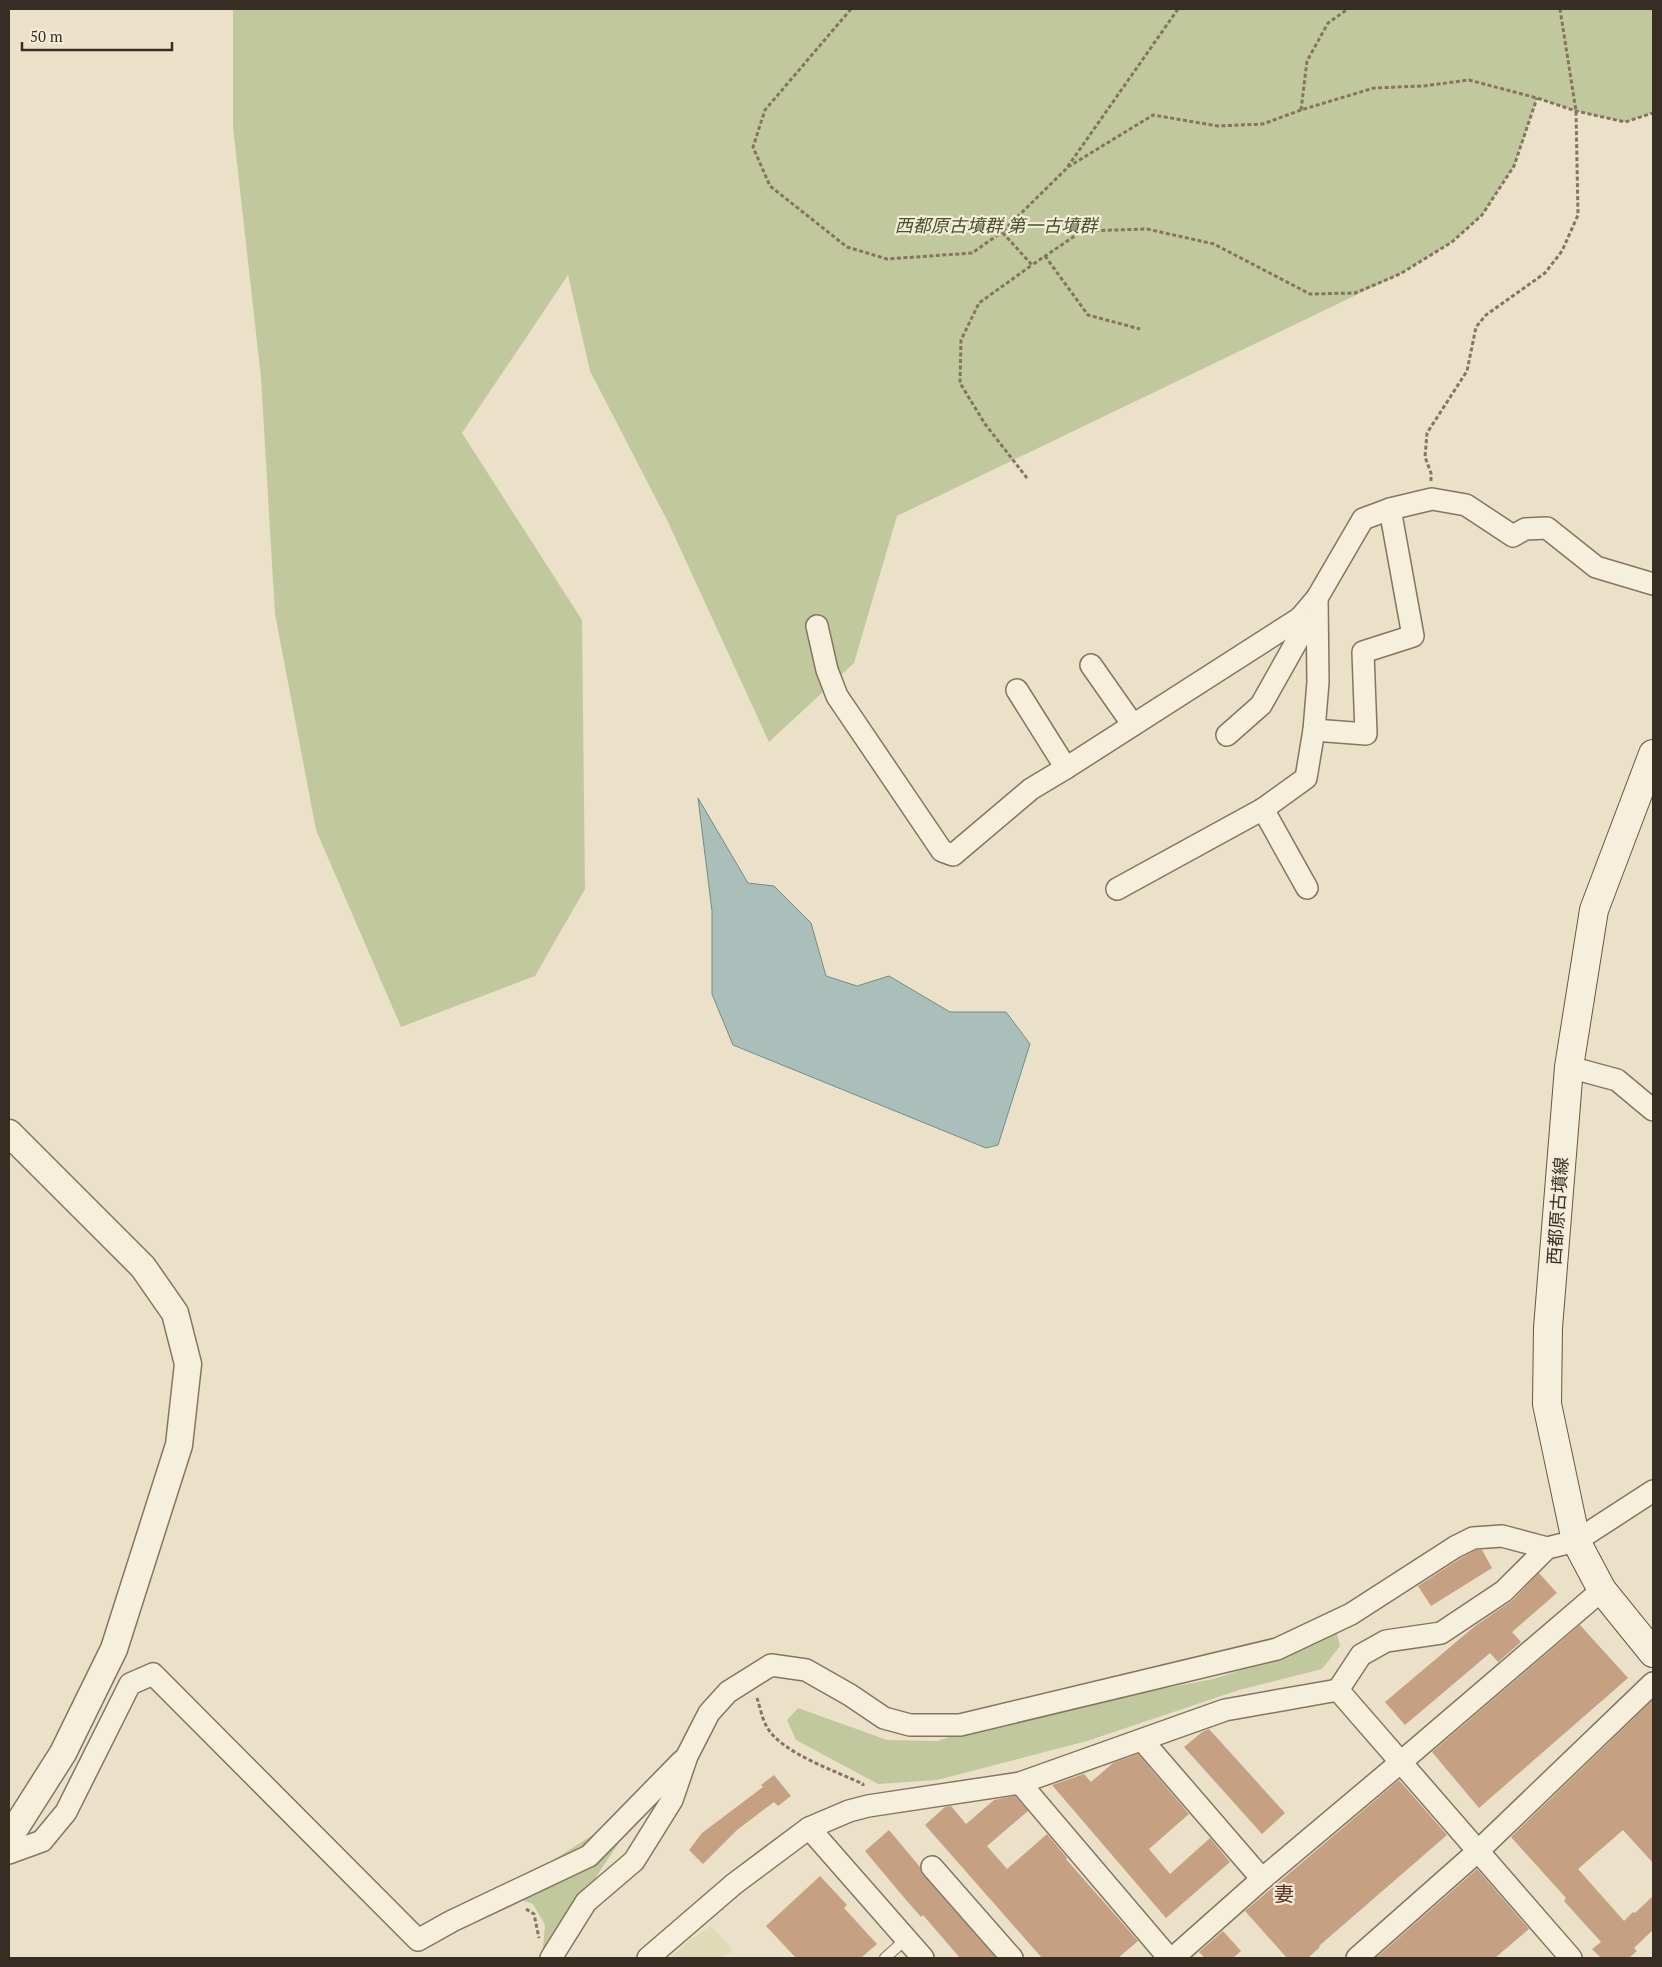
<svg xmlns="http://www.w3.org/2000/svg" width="1662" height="1967" font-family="'PT Serif','Noto Sans JP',serif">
  <rect width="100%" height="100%" fill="#ebe1c9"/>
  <path fill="#dfdab7" d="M711,1926L733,1950L723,1958H670L689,1941Z"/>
  <g fill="#c2c89e">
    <path d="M233,9H1653V113L1625,122L1576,111L1537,98L1514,166L1482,215L1452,242L1400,274L897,516L854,663L769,742L668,522L590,371L568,275L462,433L582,620L585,889L535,976L401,1027L316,830L275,614L261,378L233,127Z"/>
    <path d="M1336,1630L1340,1646L1322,1669L1239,1690L1087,1741L937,1780L878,1784L796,1740L787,1720L798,1708L887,1740L937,1741L1001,1720L1213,1679L1294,1653Z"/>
    <path d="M635,1808L618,1844L542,1958L545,1925L533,1904L514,1897L497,1896Z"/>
  </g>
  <path fill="#aabfb9" stroke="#718d87" d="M698,798L748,883L774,886L811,923L826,976L857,986L889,976L950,1012H1006L1030,1044L998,1145L986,1148L733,1045L712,994V911Z"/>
  <g fill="#c5a083">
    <path d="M1476,1550H1482L1492,1568L1431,1606L1418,1586L1461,1558Z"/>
    <path d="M1539,1573L1557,1593L1512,1632L1521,1642L1498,1662L1490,1653L1405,1725L1385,1702L1475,1626L1513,1600Z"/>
    <path d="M1580,1625L1628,1678L1479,1808L1432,1752Z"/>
    <path d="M1653,1700V1863L1623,1830L1578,1869L1624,1921L1633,1912L1635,1913L1653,1896V1930L1634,1948L1637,1951L1629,1958H1601L1592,1949L1601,1942L1564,1901L1566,1898L1511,1837Z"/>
    <path d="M1209,1729L1285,1813L1262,1834L1184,1747L1202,1732Z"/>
    <path d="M1138,1754L1189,1814L1149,1849L1170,1874L1210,1838L1230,1862L1166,1918L1052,1785L1084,1774L1091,1782L1113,1763Z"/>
    <path d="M774,1775L791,1796L778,1806L774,1802L737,1830L703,1864L689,1850L702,1833L763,1787L761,1785Z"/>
    <path d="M1399,1780L1447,1835L1319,1946L1320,1947L1308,1958H1287L1245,1911Z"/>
    <path d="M1015,1796L1028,1811L987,1846L1007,1869L1047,1834L1067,1858L1066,1859L1138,1941L1118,1958H1042L925,1825L945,1807L951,1806L966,1824L994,1800Z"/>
    <path d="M889,1830L920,1867L923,1875L996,1958H960L923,1915L921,1917L901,1894L865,1851Z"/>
    <path d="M1477,1869L1529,1929L1495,1958H1376Z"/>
    <path d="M820,1876L847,1905L844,1908L877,1944L861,1958H796L766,1926Z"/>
    <path d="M1223,1931L1241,1951L1233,1958H1205L1199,1952Z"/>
  </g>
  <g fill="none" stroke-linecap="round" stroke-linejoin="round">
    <g stroke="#857560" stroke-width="12">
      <path id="service" d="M885,1958L906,1939"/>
    </g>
    <g stroke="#857560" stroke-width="24">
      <g id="minor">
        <path d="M817,626L827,670L837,696L942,851L953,855L1031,789L1066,768L1300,618L1317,598L1363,519L1390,509"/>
        <path d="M1091,665L1133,725"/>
        <path d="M1017,690L1066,768"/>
        <path d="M1314,730L1318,682L1317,598"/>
        <path d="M1227,735L1261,705L1302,632L1300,618"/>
        <path d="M1263,809L1307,888"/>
        <path d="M1117,889L1263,809L1306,778L1314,730L1366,734L1363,652L1413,636L1390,509L1432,499L1466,505L1513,536L1525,529L1547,528L1596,567L1653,584"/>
        <path d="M1569,1067L1617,1080L1653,1110"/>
        <path d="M1338,1690L1361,1655L1386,1641L1441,1633L1504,1591L1547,1548"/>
        <path d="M1142,1740L1262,1879"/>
        <path d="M1020,1783L1169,1958"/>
        <path d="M809,1828L923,1958"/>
        <path d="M9,1853L42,1841L66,1812L130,1684L153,1674L418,1940L452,1921L589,1856L682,1761"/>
        <path d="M932,1867L1012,1958"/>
        <path d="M551,1958L586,1902L634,1861L672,1800L687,1756L709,1713L728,1692L771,1665L806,1670L850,1695L884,1718L910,1725H960L1277,1649L1351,1614L1455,1547L1473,1538L1502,1536L1547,1548L1576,1541L1653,1491"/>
        <path d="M648,1958L734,1884L809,1828L849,1811L868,1806L1020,1783L1225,1710L1338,1690L1571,1958"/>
        <path d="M1173,1958L1262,1879L1401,1762L1602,1590"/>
        <path d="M1357,1958L1477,1852L1653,1683"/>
      </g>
    </g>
    <g stroke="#857560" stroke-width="29">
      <path id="tertiary" d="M9,1133L143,1267L175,1313L188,1364L179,1445L114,1649L63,1753L9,1838"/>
    </g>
    <g stroke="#675643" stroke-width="30">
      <path id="secondary" d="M1653,754L1594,910L1569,1067L1548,1328L1547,1404L1576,1541L1602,1590L1653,1653"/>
    </g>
    <g stroke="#857560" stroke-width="3" stroke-dasharray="4 2.5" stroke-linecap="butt">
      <path d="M851,9L765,110L753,147L770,186L847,247L887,259L972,253L1002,232"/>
      <path d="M1178,9L1066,169L1002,232L1032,265L1082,231L1147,229L1214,244L1310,294L1355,293L1400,274L1452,242L1482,215L1514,166L1537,98"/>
      <path d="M1301,110L1307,61L1328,23L1348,9"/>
      <path d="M1068,167L1153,115L1218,126L1263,124L1301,110L1374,88L1423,86L1469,80L1537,98L1576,111L1625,122L1653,113"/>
      <path d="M1045,256L1088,315L1140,329"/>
      <path d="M1027,478L985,424L960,383L961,340L979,303L1032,265"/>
      <path d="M1431,481V473L1425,457L1427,433L1467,371L1476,327L1486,315L1545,273L1562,251L1578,215L1576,111L1560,9"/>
      <path d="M757,1698C760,1707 762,1719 767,1727C781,1753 836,1771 863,1784V1786"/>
      <path d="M526,1909L534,1914L539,1938"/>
    </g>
    <use href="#service" stroke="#f6efdc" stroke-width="10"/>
    <use href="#minor" stroke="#f6efdc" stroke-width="21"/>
    <use href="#tertiary" stroke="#f6efdc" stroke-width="26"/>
    <use href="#secondary" stroke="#f6efdc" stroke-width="28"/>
  </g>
  <g text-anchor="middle" stroke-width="4.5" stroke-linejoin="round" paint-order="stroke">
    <g font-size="18" font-style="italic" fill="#47522a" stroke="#f3ecd8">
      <text x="996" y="232">西都原古墳群 第一古墳群</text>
    </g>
    <g font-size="18" fill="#372d22" stroke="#f3ecd8">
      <text transform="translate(1558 1211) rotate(-86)" y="6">西都原古墳線</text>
    </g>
    <g font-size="20" fill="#603325" stroke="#f3ecd8">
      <text x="1284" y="1901">妻</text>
    </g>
  </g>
  <rect width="1662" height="1967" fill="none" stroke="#372d22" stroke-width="20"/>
  <path d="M22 42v8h150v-8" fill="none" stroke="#372d22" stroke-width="2.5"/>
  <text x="30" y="42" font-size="15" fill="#372d22" stroke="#f3ecd8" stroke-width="4" paint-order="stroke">50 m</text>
</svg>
